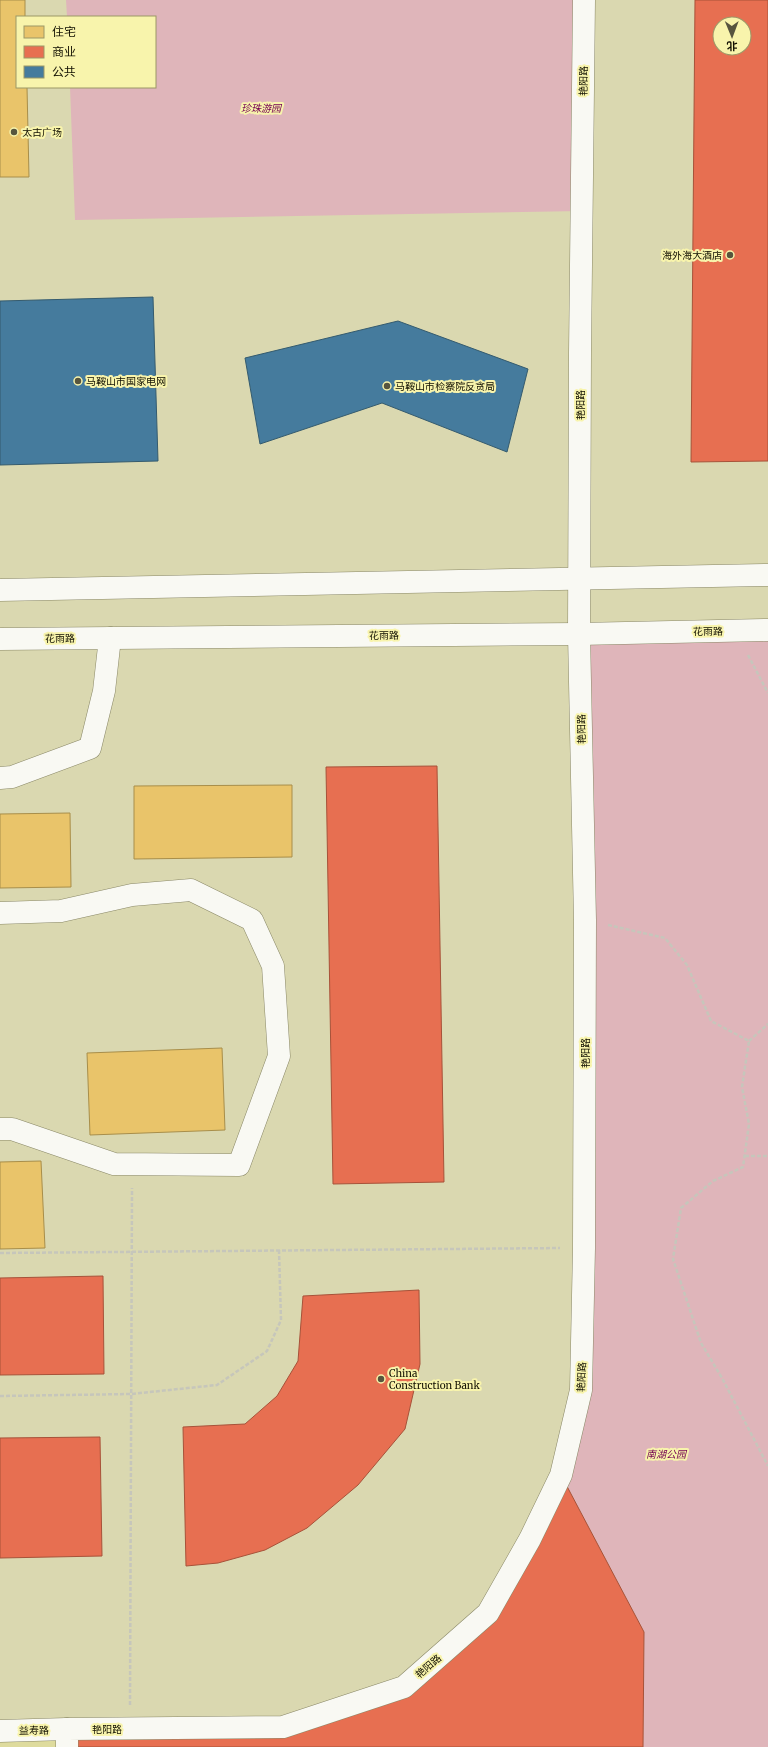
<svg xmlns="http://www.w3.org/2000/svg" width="768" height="1747" font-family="Merriweather,'Noto Sans SC',serif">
  <rect width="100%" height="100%" fill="#dad8b0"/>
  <path fill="#dedb9d" d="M67,1729V1747H0V1731Z"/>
  <g fill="#dfb5ba">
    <path d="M66,0H584L582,211L75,220L70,87H155V17H67Z"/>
    <path d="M768,630V1747H643L644,1632L561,1475L584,1248L579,634Z"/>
  </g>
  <g fill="#e9c46a" stroke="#a88e4a">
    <path d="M0,0H25V17H17V87H27L29,177H0Z"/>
    <path d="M292,785V857L134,859V786Z"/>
    <path d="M70,813L71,887L0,888V814Z"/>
    <path d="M222,1048L225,1130L90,1135L87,1053Z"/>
    <path d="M41,1161L45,1248L0,1249V1162Z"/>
  </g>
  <g fill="#e76f51" stroke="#a75239" fill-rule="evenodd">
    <path d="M695,0H768V461L691,462ZM720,24H744V48H720Z"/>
    <path d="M437,766L444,1182L333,1184L326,767Z"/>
    <path d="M103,1276L104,1374L0,1375V1278Z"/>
    <path d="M419,1290L420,1364L405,1429L358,1485L307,1528L265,1550L218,1563L186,1566L183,1427L245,1424L277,1396L298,1361L303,1296Z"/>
    <path d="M100,1437L102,1556L0,1558V1438Z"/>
    <path d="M561,1475L644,1632L643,1747H67V1729L283,1727L404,1687L488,1613Z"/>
  </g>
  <g fill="#457b9d" stroke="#355b6e">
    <path d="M153,297L158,461L0,465V301Z"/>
    <path d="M398,321L528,369L507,452L382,403L260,444L245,358Z"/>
  </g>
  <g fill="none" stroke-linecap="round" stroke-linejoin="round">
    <g stroke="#8a8867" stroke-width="23">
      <g id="minor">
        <path d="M0,778L12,777L90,748L104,691L110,638"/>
        <path d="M0,913L61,911L132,895L191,890L252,920L273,966L279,1056L239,1165L114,1164L12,1129H0"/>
      </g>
    </g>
    <g stroke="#8a8867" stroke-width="23">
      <g id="tertiary">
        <path d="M0,590L768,575"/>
        <path d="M0,639L579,634L768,630"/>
        <path d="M0,1731L67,1729"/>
        <path d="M67,1747V1729L283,1727L404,1687L488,1613L530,1539L561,1475L581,1390L584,1248L585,920L579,634L580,353L584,0"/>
      </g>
    </g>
    <g stroke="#c6c6bb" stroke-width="2.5" stroke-dasharray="4 2" stroke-linecap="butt">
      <path d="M748,655L768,693"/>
      <path d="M608,925L665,938L687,965L711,1021L749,1041L742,1087L749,1124L743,1167L713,1181L681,1208L673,1259L701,1343L722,1378L768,1466"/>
      <path d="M749,1041L768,1024"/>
      <path d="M745,1156H768"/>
      <path d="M0,1253L560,1248"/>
      <path d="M0,1396L131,1394L217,1385L267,1351L281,1320L279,1250"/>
      <path d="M130,1705L132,1188"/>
    </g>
    <use href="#minor" stroke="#f9f9f3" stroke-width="22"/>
    <use href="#tertiary" stroke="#f9f9f3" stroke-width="22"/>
  </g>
  <g fill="#57553e" stroke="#f8f4ac" stroke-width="1.5">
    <circle cx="14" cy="132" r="4"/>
    <circle cx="730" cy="255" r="4"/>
    <circle cx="78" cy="381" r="4"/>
    <circle cx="387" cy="386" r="4"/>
    <circle cx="381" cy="1379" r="4"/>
  </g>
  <g text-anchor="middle" stroke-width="4" stroke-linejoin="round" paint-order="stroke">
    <g font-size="10" fill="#110f00" stroke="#f8f4ac">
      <text transform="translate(583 81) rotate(-89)" y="4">艳阳路</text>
      <text transform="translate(580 405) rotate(-90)" y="4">艳阳路</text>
      <text transform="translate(708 631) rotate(-1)" y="4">花雨路</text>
      <text transform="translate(384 635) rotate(-1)" y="4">花雨路</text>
      <text transform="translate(60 638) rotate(-1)" y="4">花雨路</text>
      <text transform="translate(581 729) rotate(-91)" y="4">艳阳路</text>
      <text transform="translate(585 1053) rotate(-90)" y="4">艳阳路</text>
      <text transform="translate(581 1377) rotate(-87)" y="4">艳阳路</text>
      <text transform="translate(428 1666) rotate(-41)" y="4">艳阳路</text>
      <text x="107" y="1733">艳阳路</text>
      <text transform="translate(34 1730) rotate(-1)" y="4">益寿路</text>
    </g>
    <g font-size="10" font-style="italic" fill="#740053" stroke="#f8f4ac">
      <text x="261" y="112">珍珠游园</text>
      <text x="666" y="1458">南湖公园</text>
    </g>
    <g font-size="10" fill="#110f00" stroke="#f8f4ac" text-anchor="start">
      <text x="22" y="136">太古广场</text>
      <text x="722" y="259" text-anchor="end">海外海大酒店</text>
      <text x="86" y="385">马鞍山市国家电网</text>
      <text x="395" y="390">马鞍山市检察院反贪局</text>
      <text x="389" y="1377">China<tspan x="389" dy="12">Construction Bank</tspan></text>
    </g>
  </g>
  <rect x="16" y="16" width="140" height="72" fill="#f8f4ac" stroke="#9c9867"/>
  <rect x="24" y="26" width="20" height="12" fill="#e9c46a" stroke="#9c9867"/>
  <text x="52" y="36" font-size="12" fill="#110f00">住宅</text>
  <rect x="24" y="46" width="20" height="12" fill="#e76f51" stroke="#9c9867"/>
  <text x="52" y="56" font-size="12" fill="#110f00">商业</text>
  <rect x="24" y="66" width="20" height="12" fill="#457b9d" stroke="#9c9867"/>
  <text x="52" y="76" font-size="12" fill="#110f00">公共</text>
  <g transform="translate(732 36) rotate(179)"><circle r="19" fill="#f8f4ac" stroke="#9c9867"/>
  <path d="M0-3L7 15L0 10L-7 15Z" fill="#57553e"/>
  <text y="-6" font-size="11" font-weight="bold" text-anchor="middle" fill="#110f00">北</text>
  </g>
</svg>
